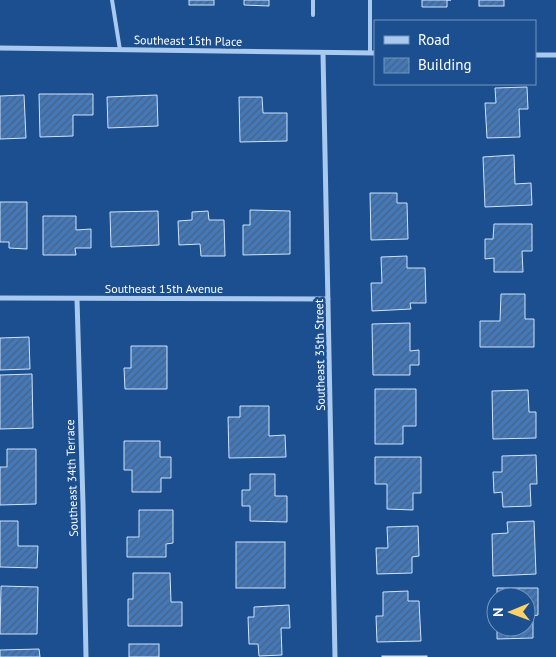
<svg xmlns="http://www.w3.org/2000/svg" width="556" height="657" font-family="'PT Sans',sans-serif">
  <defs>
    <pattern id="building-hatch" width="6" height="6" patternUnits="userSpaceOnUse" patternTransform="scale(1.25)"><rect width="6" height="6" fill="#4478b7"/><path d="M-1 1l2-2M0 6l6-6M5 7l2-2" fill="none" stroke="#486282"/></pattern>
  </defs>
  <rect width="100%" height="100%" fill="#1b4f8f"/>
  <g fill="url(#building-hatch)" stroke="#cfe3fa">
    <rect x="189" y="0" width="25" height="5"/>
    <path d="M244,0H269V6L244,5Z"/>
    <path d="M422,0H451H447V7H422Z"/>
    <rect x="479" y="0" width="25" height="6"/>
    <path d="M527,87L528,109H519L520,137L487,138L485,103H496L495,88Z"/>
    <path d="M39,94H93V115H73V136L40,137Z"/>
    <path d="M24,95L26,138L0,139V96Z"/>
    <path d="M157,95L158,126L108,128L107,97Z"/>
    <path d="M239,97H262L263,113H287V141L240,142Z"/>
    <path d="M514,155L515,184L531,183L532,205L485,207L483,157Z"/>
    <path d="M370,193H397V203H407L408,239L371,240Z"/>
    <path d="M0,202H27V249L9,248V242H0Z"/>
    <path d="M250,210L290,211V254L243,255V225H250Z"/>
    <path d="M158,211L159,245L111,247L110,212Z"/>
    <path d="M208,211L209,220H224L225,256H201L200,244L179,245L178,221L192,220V212Z"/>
    <path d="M43,216H76V230L91,229V248H75L76,255H43Z"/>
    <path d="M494,224H532V251H522L523,272H494V258L485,259V239H493Z"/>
    <path d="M407,256V268H425L426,303H410L411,309L372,311L371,283H382L381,257Z"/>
    <path d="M501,294H525V319H534V347H480V321H500Z"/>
    <path d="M410,323V351L419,350V365H410V375H373L372,324Z"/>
    <path d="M29,337L30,369L0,370V338Z"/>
    <path d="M131,346H167V389H125L124,368H131Z"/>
    <path d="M32,374L33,428L0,429V375Z"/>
    <path d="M375,389H416V426H403V444H375Z"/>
    <path d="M528,390L529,412H536V438L493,439L492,391Z"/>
    <path d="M240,406H269V436L285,435L286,457L229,458L228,417H240Z"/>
    <path d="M124,441H160V457H171V478H161V492H132V470H124Z"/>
    <path d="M7,449H36V504L0,505V467H7Z"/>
    <path d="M536,455L537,484H530L531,506L503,507L502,492L494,493L493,472H502V456Z"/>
    <path d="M375,457H421V493H413V510L387,509V484H375Z"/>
    <path d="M250,474H275V496H287V522L250,521V506H242V490H250Z"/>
    <path d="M139,510H173V543L166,544V557H127V537H139Z"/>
    <path d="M0,521H18V546H38L37,568L0,567Z"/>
    <path d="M534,521L536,574L493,576L492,534L508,533L507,522Z"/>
    <path d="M418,526L419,556L412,557V573L377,574L376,548H388L387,527Z"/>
    <rect x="236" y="542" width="49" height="46"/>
    <path d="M133,573H170L171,602H182V626H128V599H133Z"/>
    <path d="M1,586L38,587L37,634H0Z"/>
    <path d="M497,588H538V615L533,616V638L497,639V627H526V597H497Z"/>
    <path d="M408,591V601H419L421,641L377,642L376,616H383V592Z"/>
    <path d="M289,605L290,628H281L282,655L259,656L258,644H249L248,617H254V607Z"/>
    <rect x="129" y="644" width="30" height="13"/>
    <path d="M39,649L40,657H0V650Z"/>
    <rect x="382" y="656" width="45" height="1"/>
  </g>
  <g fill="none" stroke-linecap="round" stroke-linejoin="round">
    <g stroke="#a9c9ee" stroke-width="4">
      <path d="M112,0L120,50"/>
      <path d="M313,0V15"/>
      <path d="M370,53V0"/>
    </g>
    <g stroke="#a9c9ee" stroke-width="5">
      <path d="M0,48L375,53"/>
      <path d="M323,53L335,657"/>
      <path d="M535,55H556"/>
      <path d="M0,298L328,299"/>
      <path d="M77,299L83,504L86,657"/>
    </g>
  </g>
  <g text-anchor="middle" stroke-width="5" stroke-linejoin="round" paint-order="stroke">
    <g font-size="12" fill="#fff" stroke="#1b4f8f">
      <text transform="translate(188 41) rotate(1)" y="4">Southeast 15th Place</text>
      <text x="164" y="293">Southeast 15th Avenue</text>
      <text transform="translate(320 355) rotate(-91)" y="4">Southeast 35th Street</text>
      <text transform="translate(72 478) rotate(-92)" y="4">Southeast 34th Terrace</text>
    </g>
  </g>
  <rect x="374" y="20" width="162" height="65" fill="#1b4f8f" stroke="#7695bc"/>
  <rect x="384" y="36" width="25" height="8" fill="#a9c9ee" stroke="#7695bc"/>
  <text x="418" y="45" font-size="15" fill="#ffffff">Road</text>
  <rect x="384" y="58" width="25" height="15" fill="url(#building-hatch)" stroke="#7695bc"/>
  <text x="418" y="70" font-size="15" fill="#ffffff">Building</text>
  <g transform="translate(511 612) rotate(269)"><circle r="24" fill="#1b4f8f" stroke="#7695bc"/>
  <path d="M0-4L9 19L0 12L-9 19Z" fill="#ffd166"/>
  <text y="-8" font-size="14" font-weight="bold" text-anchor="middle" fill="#ffffff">N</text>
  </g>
</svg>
